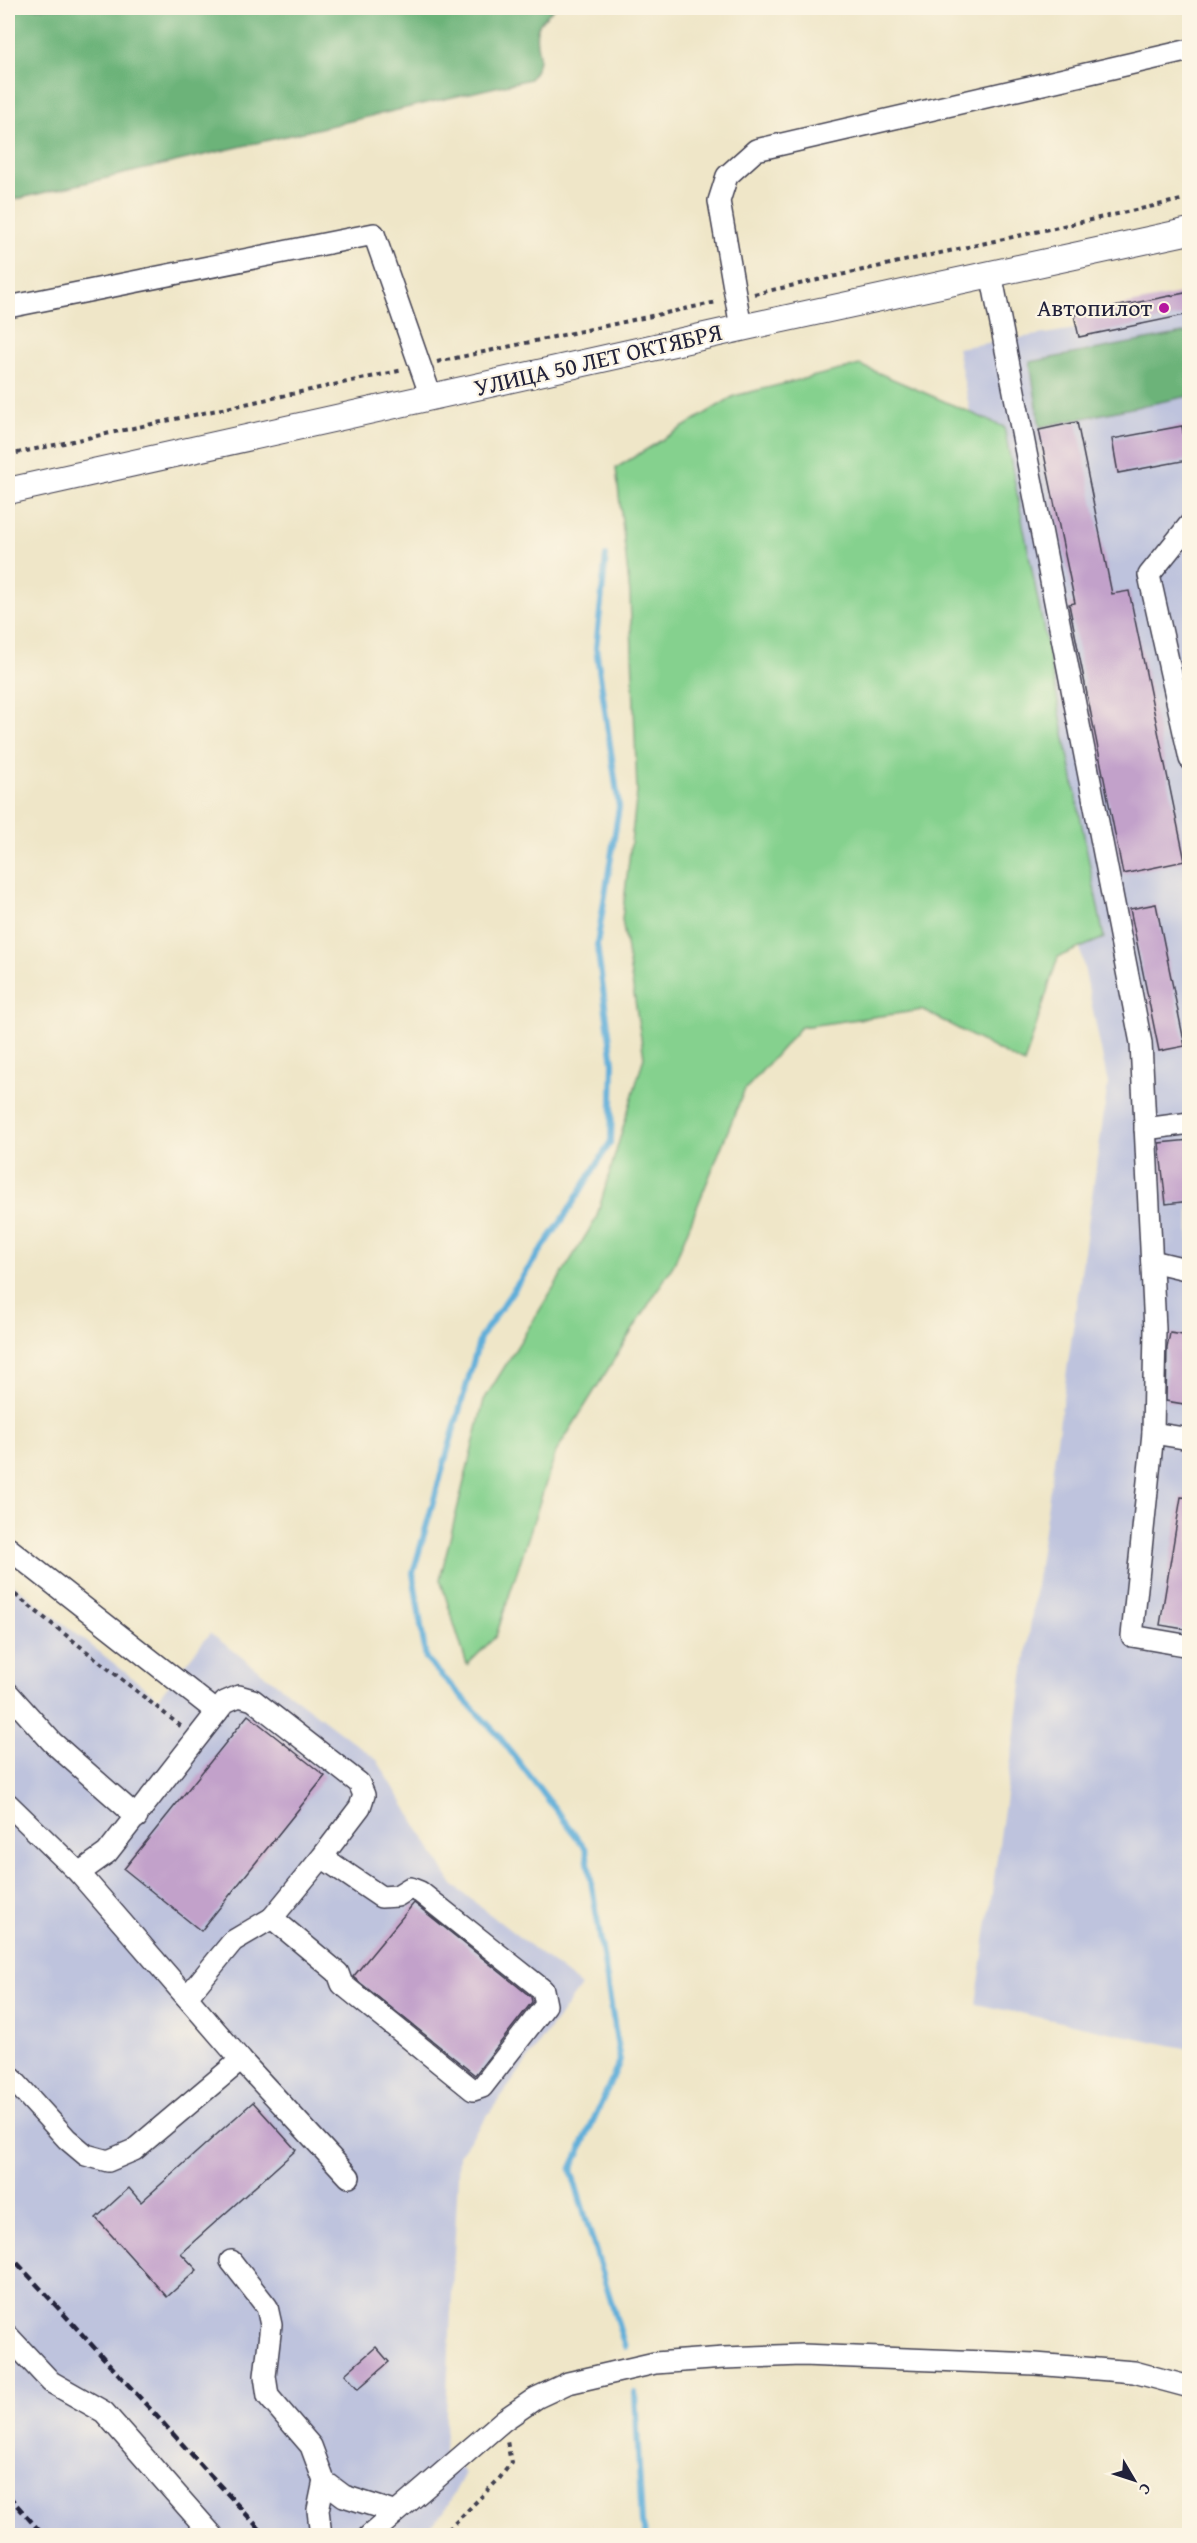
<svg xmlns="http://www.w3.org/2000/svg" width="1197" height="2543" font-family="'Gentium Book Plus',serif">
  <rect width="100%" height="100%" fill="#fcf5e5"/>
  <filter id="ink" filterUnits="userSpaceOnUse"><feTurbulence type="fractalNoise" baseFrequency=".0167" numOctaves="2"/><feDisplacementMap in="SourceGraphic" scale="12" xChannelSelector="R" yChannelSelector="G"/><feConvolveMatrix kernelMatrix="1 2 1 2 8 2 1 2 1" color-interpolation-filters="sRGB"/></filter>
  <filter id="wash" filterUnits="userSpaceOnUse"><feTurbulence type="fractalNoise" baseFrequency=".008" numOctaves="4" result="noise"/><feDisplacementMap in="SourceGraphic" scale="24" xChannelSelector="R" yChannelSelector="G"/><feGaussianBlur stdDeviation="1.35" result="paint"/><feColorMatrix in="noise" values="0 0 0 0 0 0 0 0 0 0 0 0 0 0 0 0 0 1.4 0 .05"/><feComposite in="paint" operator="in"/></filter>
  <g filter="url(#wash)">
    <rect width="100%" height="100%" fill="#efe6c8"/>
    <g fill="#bec3dd">
      <path d="M1189,311V2049L976,2004L1108,1084L957,348Z"/>
      <path d="M8,1580L158,1698L210,1633L377,1760L453,1885L581,1986L459,2155L444,2452L465,2473L444,2512L423,2535H8Z"/>
    </g>
    <path fill="#85d18e" stroke="#547a64" stroke-width="1.5" d="M860,365L1004,427L1104,938L1058,957L1024,1064L923,1010L801,1027L744,1091L674,1264L556,1452L496,1636L467,1665L440,1579L484,1400L596,1219L644,1057L622,919L637,792L630,594L616,468L734,396Z"/>
    <g fill="#6cb379" stroke="#476a5a" stroke-width="1.5">
      <path d="M8,8H555C549,13 539,21 537,30C533,52 548,54 530,79L8,201Z"/>
      <path d="M1189,332V396L1040,427L1030,362Z"/>
    </g>
    <g fill="none" stroke-linecap="round" stroke-linejoin="round">
      <g stroke="#5faed9" stroke-width="6">
        <path d="M606,556L596,648L619,807L597,945L613,1063L611,1141L565,1216L480,1338L413,1573L426,1659L498,1735L586,1849L620,2061L571,2170L625,2347"/>
        <path d="M635,2393L642,2523L646,2536"/>
      </g>
    </g>
    <g id="blocks">
      <g fill="#c2a1ca">
        <path d="M1190,292V314L1079,337L1074,315Z"/>
        <path d="M1077,422L1112,594L1129,591L1185,861L1123,874L1069,604L1075,603L1039,430Z"/>
        <path d="M1182,426L1188,460L1118,473L1112,439Z"/>
        <path d="M1156,904L1185,1046L1159,1051L1130,909Z"/>
        <path d="M1190,1140V1201L1166,1204L1159,1143Z"/>
        <path d="M1170,1333L1190,1336V1405L1166,1401L1167,1348Z"/>
        <path d="M1181,1497L1190,1498V1630L1160,1625Z"/>
        <path d="M248,1715L325,1776L201,1931L124,1869Z"/>
        <path d="M414,1903L531,1997L532,2002L475,2075L353,1977Z"/>
        <path d="M253,2102L296,2150L181,2253L197,2270L167,2297L96,2218L129,2188L141,2202Z"/>
        <path d="M376,2347L389,2362L358,2389L345,2374Z"/>
      </g>
    </g>
  </g>
  <g filter="url(#ink)">
    <use href="#blocks" fill-opacity="0" stroke="#413f50" stroke-width="1.5"/>
    <g fill="none" stroke-linecap="round" stroke-linejoin="round">
      <g stroke="#413f50" stroke-width="24">
        <g id="minor">
          <path d="M991,273L1141,1043L1155,1329L1153,1433L1132,1636L1190,1646"/>
          <path d="M8,307L374,234L431,397"/>
          <path d="M741,328L719,201L727,176L756,150L1190,50"/>
          <path d="M1190,524L1149,575L1190,759"/>
          <path d="M1145,1129L1190,1123"/>
          <path d="M1152,1261L1190,1270"/>
          <path d="M1153,1433L1190,1439"/>
          <path d="M8,1548L217,1712"/>
          <path d="M8,1693L52,1742L137,1817"/>
          <path d="M8,1804L79,1873L241,2060L349,2177"/>
          <path d="M79,1873L107,1853L225,1702L239,1696L253,1700L359,1783L364,1795L360,1807L322,1857L381,1897L397,1896L410,1888L420,1892L543,1990L546,2005L482,2087L473,2090L342,1984L338,1973L272,1918L322,1857"/>
          <path d="M187,1997L233,1941L272,1918"/>
          <path d="M8,2074L67,2139L86,2155L108,2161L134,2150L241,2060"/>
          <path d="M231,2261L267,2307L271,2325L265,2376L268,2396L311,2446L324,2481L344,2496L394,2512"/>
          <path d="M8,2336L51,2382L104,2412L213,2536"/>
          <path d="M321,2536L318,2510L324,2481"/>
          <path d="M369,2536L504,2420L536,2398L568,2383L655,2363L724,2358L802,2355L1035,2364L1134,2372L1190,2387"/>
        </g>
      </g>
      <g stroke="#413f50" stroke-width="28">
        <path id="major" d="M8,491L741,328L1190,231"/>
      </g>
      <g stroke="#413f50" stroke-width="4" stroke-dasharray="4.5 4.5" stroke-linecap="butt">
        <path d="M754,294L1190,198"/>
        <path d="M437,362L717,302"/>
        <path d="M8,455L403,370"/>
        <path d="M8,1589L183,1728"/>
        <path d="M442,2536L499,2479L511,2463L507,2441"/>
      </g>
      <use href="#minor" stroke="#fff" stroke-width="21"/>
      <use href="#major" stroke="#fff" stroke-width="26"/>
      <g stroke="#22223b" stroke-width="4.5" stroke-dasharray="9 4.5" stroke-linecap="butt">
        <path d="M8,2253L266,2536"/>
        <path d="M8,2495L44,2536"/>
      </g>
    </g>
  </g>
  <circle fill="#b5179e" stroke="#fcf5e5" stroke-width="2" cx="1164" cy="308" r="6"/>
  <g text-anchor="middle" stroke-width="4.5" stroke-linejoin="round" paint-order="stroke">
    <g font-size="24" fill="#22223b" stroke="#fcf5e5" text-anchor="end">
      <text x="1152" y="316">Автопилот</text>
    </g>
    <g font-size="24" fill="#22223b" stroke="#fcf5e5">
      <text transform="translate(598 360) rotate(-13)" y="8">УЛИЦА 50 ЛЕТ ОКТЯБРЯ</text>
    </g>
  </g>
  <rect width="1197" height="2543" fill="none" stroke="#fcf5e5" stroke-width="30"/>
  <g transform="translate(1134 2480) rotate(129)" stroke="#fcf5e5" stroke-width="4.5" paint-order="stroke">
  <path d="M0-4.5L10 22L0 15L-10 22Z" fill="#22223b"/>
  <text y="-9" font-size="16" font-weight="bold" text-anchor="middle" fill="#22223b">С</text>
  </g>
</svg>
